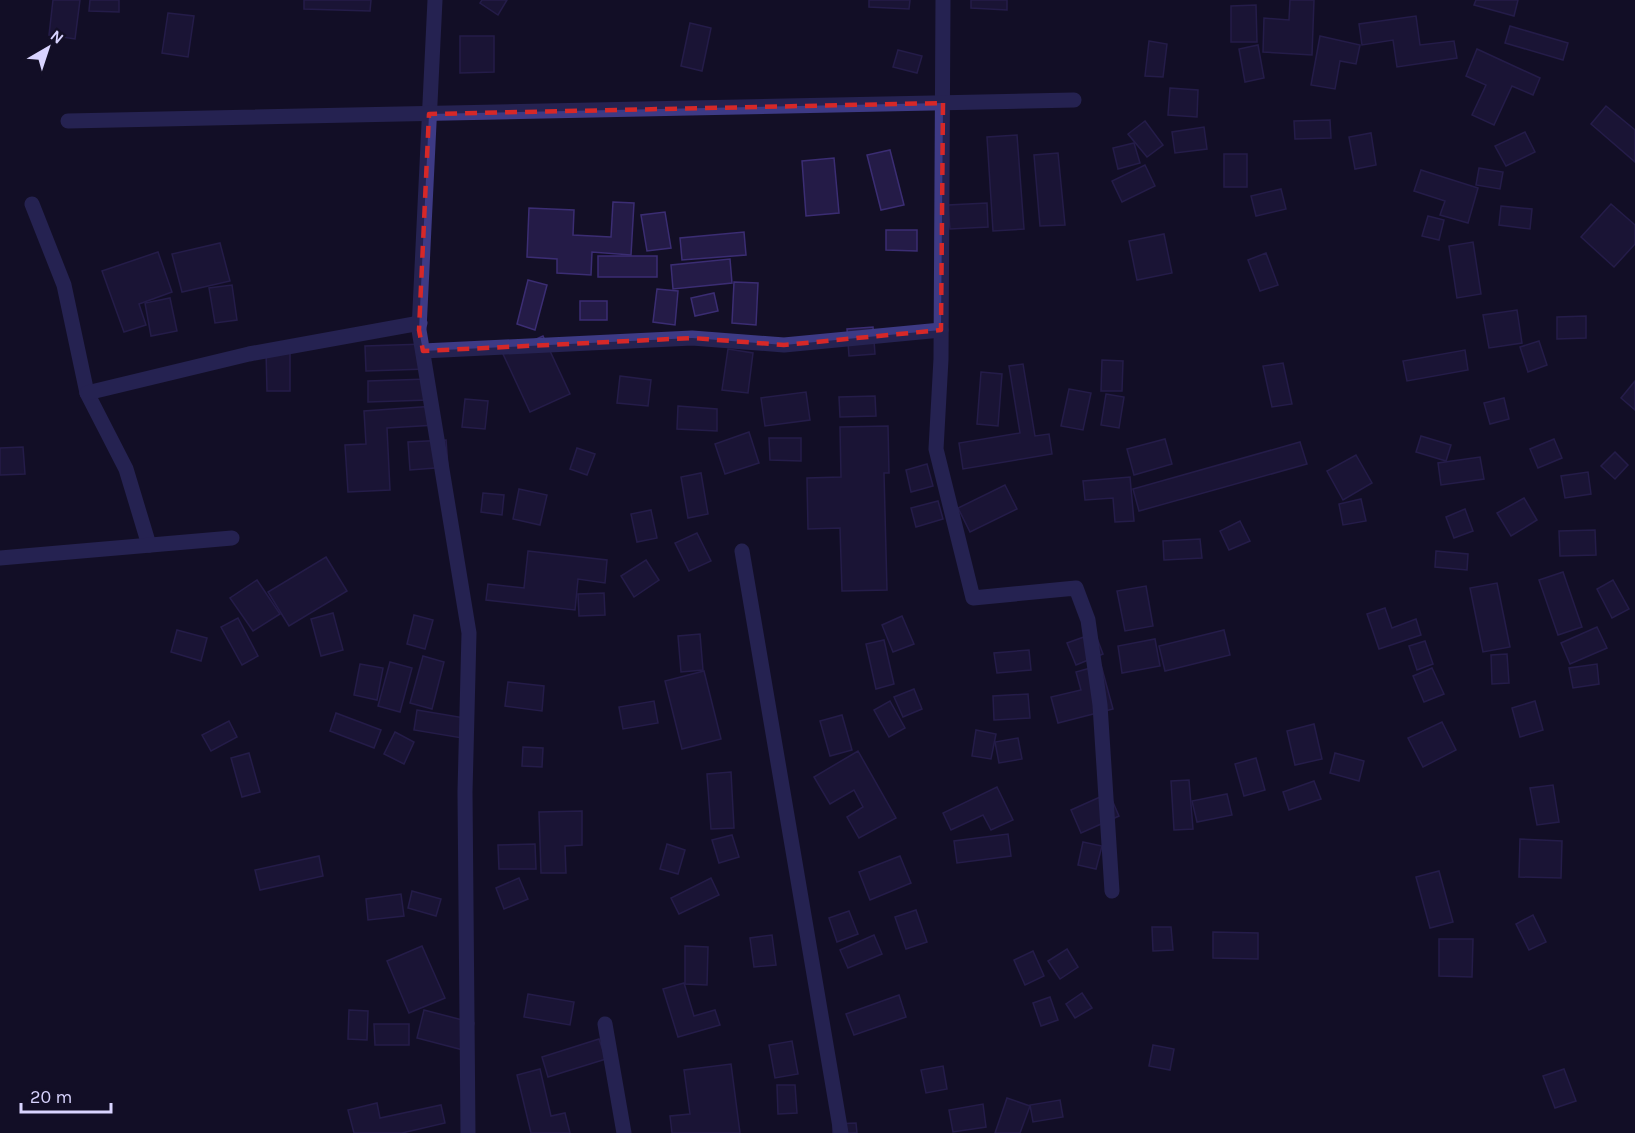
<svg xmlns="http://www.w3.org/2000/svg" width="1635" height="1133" font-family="Karla,sans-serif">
  <rect width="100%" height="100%" fill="#130f26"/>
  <g fill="#241b47" stroke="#3b2d73" stroke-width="1.5">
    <path d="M53,0H80L75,39L49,35Z"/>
    <path d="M90,0H119V12L89,11Z"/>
    <path d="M304,0H371L370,11L304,9Z"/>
    <path d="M482,0H507L498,15L480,3Z"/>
    <path d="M869,0H910L909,9L869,7Z"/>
    <path d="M971,0H1007V10L971,8Z"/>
    <path d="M1290,0H1314L1312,55L1263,52L1264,18L1289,20Z"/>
    <path d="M1476,0H1518L1514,16L1474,5Z"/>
    <path d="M1256,5L1257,42H1231V6Z"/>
    <path d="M168,13L194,16L188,57L162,53Z"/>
    <path d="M1416,16L1420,45L1454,41L1457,58L1397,67L1393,40L1362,45L1359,24Z"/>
    <path d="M690,23L711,28L702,71L681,66Z"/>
    <path d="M1510,26L1568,43L1563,60L1505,43Z"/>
    <path d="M460,36H494V72L460,73Z"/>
    <path d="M1320,36L1360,45L1356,64L1340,61L1335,89L1311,85Z"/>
    <path d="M1149,41L1167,44L1163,77L1145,76Z"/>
    <path d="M1258,45L1264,78L1245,82L1239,49Z"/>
    <path d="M1477,49L1540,78L1533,95L1512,86L1494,125L1472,115L1486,85L1466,76Z"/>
    <path d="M898,50L922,56L917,73L893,67Z"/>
    <path d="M1170,88L1198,90L1197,117L1168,115Z"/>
    <path d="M1606,106L1635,130V162L1591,124Z"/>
    <path d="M1330,120L1331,138L1295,139L1294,121Z"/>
    <path d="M1145,121L1163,145L1147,157L1128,134Z"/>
    <path d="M1204,127L1207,149L1175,153L1172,132Z"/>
    <path d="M1525,132L1535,152L1506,166L1495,146Z"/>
    <path d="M1371,133L1376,165L1355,169L1349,137Z"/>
    <path d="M1017,135L1024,229L993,231L987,137Z"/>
    <path d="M1134,143L1140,163L1118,169L1113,148Z"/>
    <path d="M890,150L904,205L881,210L867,155Z"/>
    <path d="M1058,153L1065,225L1040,226L1034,155Z"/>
    <rect x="1224" y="154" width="23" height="33"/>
    <path d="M834,158L839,213L806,216L802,161Z"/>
    <path d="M1145,165L1155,186L1122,202L1112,181Z"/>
    <path d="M1479,168L1503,172L1500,189L1476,185Z"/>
    <path d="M1421,170L1478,188L1468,223L1440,215L1445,201L1414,191Z"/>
    <path d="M1281,189L1286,209L1256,216L1251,196Z"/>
    <path d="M613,202L634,203L631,255L592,252L591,275L557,273V259L527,257L529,208L574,210L573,235L611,237Z"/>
    <path d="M987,203L988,227L950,229L948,205Z"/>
    <path d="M1611,204L1635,225V244L1614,267L1581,237Z"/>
    <path d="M1501,206L1532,209L1530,229L1499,225Z"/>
    <path d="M665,212L671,248L647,251L641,215Z"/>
    <path d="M1428,216L1444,220L1439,240L1422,236Z"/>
    <path d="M886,230H917V251L886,250Z"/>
    <path d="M744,232L746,255L682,260L680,238Z"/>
    <path d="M1164,234L1172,273L1137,280L1129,241Z"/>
    <path d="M1473,242L1481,294L1457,298L1449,246Z"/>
    <path d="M220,243L230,281L182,292L172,254Z"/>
    <path d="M158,252L172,292L139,304L146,325L124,332L102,271Z"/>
    <path d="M1266,253L1278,285L1260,291L1248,260Z"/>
    <rect x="598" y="256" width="59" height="21"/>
    <path d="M730,259L732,283L673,289L671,265Z"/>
    <path d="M528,280L547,285L535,330L517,324Z"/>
    <path d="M734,282L758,283L756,325L732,323Z"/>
    <path d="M232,285L237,320L215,323L209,288Z"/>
    <path d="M657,289L678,291L675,325L653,322Z"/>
    <path d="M714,293L718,311L695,316L691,298Z"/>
    <path d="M170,298L177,331L151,336L145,303Z"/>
    <rect x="580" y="301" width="27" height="19"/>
    <path d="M1517,310L1522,343L1489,348L1483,315Z"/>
    <path d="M1586,316V338L1557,339V317Z"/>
    <path d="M873,327L875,354L849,356L847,329Z"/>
    <path d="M543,336L570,394L530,412L503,354Z"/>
    <path d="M1539,341L1547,365L1528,372L1520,347Z"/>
    <path d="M425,344L426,369L366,371L365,346Z"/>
    <path d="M728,349L753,353L748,393L722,390Z"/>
    <path d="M266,350H290V391H267Z"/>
    <path d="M1465,350L1468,370L1407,381L1403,361Z"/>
    <path d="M1102,360L1123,361L1122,391H1101Z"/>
    <path d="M1283,363L1292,404L1272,407L1263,366Z"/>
    <path d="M1023,364L1035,436L1049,434L1052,454L963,469L959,443L1020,433L1009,366Z"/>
    <path d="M981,372L1002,374L998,426L977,424Z"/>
    <path d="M620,376L651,380L648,406L617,403Z"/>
    <path d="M428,379V400L368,402V381Z"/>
    <path d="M1635,381V410L1621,398Z"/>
    <path d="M1069,389L1091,393L1083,430L1061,426Z"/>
    <path d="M806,392L810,420L765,426L761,398Z"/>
    <path d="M1106,394L1124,397L1119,428L1101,425Z"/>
    <path d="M875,396L876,416L840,417L839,397Z"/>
    <path d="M1504,398L1509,419L1490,424L1484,403Z"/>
    <path d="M465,399L488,401L485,429L462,427Z"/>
    <path d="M435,406L436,425L387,428L390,490L348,492L345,445L366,444L364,411Z"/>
    <path d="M678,406L717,409V431L677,429Z"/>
    <path d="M888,426L889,473H884L887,590L842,591L840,528L808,529L807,478L841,477L840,427Z"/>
    <path d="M749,432L759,463L725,474L715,444Z"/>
    <path d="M1421,436L1451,445L1446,461L1416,452Z"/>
    <path d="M769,438H801V461L770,460Z"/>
    <path d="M1165,439L1172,464L1134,475L1127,449Z"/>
    <path d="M1554,439L1562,458L1538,468L1530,449Z"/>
    <path d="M446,440L448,467L410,470L408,442Z"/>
    <path d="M1300,442L1307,464L1139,511L1133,489Z"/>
    <path d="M23,447L25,474L0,475V448Z"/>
    <path d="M577,448L595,454L587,475L570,469Z"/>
    <path d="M1615,452L1628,465L1615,479L1601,466Z"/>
    <path d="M1356,455L1372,483L1343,500L1327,471Z"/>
    <path d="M1480,457L1484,479L1441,485L1438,463Z"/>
    <path d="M927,464L933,486L911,492L906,470Z"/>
    <path d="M1588,472L1591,494L1565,498L1561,476Z"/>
    <path d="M701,473L708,514L688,518L681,477Z"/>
    <path d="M1130,477L1134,521L1115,522L1113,498L1085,500L1083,481Z"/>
    <path d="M1005,485L1017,509L970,532L958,508Z"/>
    <path d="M519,489L547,495L540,525L513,519Z"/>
    <path d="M483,493L504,495L502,515L481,512Z"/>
    <path d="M1524,498L1537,520L1511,536L1497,513Z"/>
    <path d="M1361,499L1366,521L1343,525L1339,504Z"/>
    <path d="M938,501L943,519L916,527L911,508Z"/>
    <path d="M1465,509L1473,531L1454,538L1446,517Z"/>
    <path d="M651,510L657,538L637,542L631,514Z"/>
    <path d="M1240,521L1250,541L1229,550L1220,531Z"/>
    <path d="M1595,530L1596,555L1560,556L1559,531Z"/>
    <path d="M697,533L711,561L689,571L675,543Z"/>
    <path d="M1200,539L1202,558L1164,560L1163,541Z"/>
    <path d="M528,551L607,560L605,583L578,579L575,610L486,600L488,584L524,588Z"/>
    <path d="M1436,551L1468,554L1467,570L1435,567Z"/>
    <path d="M326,557L347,591L289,626L268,592Z"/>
    <path d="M646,560L659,580L634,597L621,576Z"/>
    <path d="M1563,572L1582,627L1558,635L1539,580Z"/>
    <path d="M257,580L280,614L253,631L230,598Z"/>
    <path d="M1613,580L1629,609L1612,618L1597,589Z"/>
    <path d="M1497,583L1510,647L1483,652L1470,588Z"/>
    <path d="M1146,586L1153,626L1125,631L1117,591Z"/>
    <path d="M604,593L605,615L579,616L578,594Z"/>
    <path d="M1385,608L1392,628L1416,619L1421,635L1379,649L1367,614Z"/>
    <path d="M333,613L343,650L321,656L311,619Z"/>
    <path d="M414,615L433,620L425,649L407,644Z"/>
    <path d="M902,616L914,644L893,652L882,625Z"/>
    <path d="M238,618L258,656L242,665L221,627Z"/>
    <path d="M1597,627L1607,648L1570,664L1561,643Z"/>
    <path d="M177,630L207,638L201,661L171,652Z"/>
    <path d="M1224,630L1230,655L1165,671L1159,646Z"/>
    <path d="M1095,633L1103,654L1076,665L1067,643Z"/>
    <path d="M700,634L703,670L681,672L678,636Z"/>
    <path d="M1155,639L1160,666L1122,673L1118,646Z"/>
    <path d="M884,640L894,684L876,689L866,644Z"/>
    <path d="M1425,641L1433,664L1417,670L1409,646Z"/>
    <path d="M1029,650L1031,670L997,673L994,653Z"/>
    <path d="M1507,654L1509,683L1492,684L1491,655Z"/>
    <path d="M423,656L444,662L432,709L410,703Z"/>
    <path d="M390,662L412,668L400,712L378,706Z"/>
    <path d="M360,664L383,668L377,700L354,695Z"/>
    <path d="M1597,664L1599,684L1573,688L1569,668Z"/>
    <path d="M1101,665L1113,709L1058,723L1051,697L1081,690L1076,672Z"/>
    <path d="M1432,668L1444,694L1424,702L1413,676Z"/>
    <path d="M704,671L721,739L682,749L665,681Z"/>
    <path d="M508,682L544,686L542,711L505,706Z"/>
    <path d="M914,689L922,709L903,717L894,697Z"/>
    <path d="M1028,694L1030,718L994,720L993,696Z"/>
    <path d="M654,701L658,723L623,729L619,707Z"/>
    <path d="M890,701L905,728L889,737L874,710Z"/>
    <path d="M1535,701L1543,730L1520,737L1512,708Z"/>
    <path d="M417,710L471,719L468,739L414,730Z"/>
    <path d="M336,713L381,730L374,748L330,731Z"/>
    <path d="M842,715L852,750L830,756L820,721Z"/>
    <path d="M229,721L237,737L211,751L202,735Z"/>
    <path d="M1442,722L1456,750L1423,767L1408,738Z"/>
    <path d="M1314,724L1322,759L1295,765L1287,731Z"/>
    <path d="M976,730L996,734L991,759L972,756Z"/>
    <path d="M395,732L414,742L404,764L384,754Z"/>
    <path d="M1018,738L1022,759L999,763L995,742Z"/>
    <path d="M523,747L543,748L542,767L522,766Z"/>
    <path d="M858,751L896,818L859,838L847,817L863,807L854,790L830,804L814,777Z"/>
    <path d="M249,753L260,792L242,797L231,758Z"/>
    <path d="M1335,753L1364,761L1359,781L1330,773Z"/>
    <path d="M1256,758L1265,790L1244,796L1235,764Z"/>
    <path d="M731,772L734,828L711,829L707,774Z"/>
    <path d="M1189,780L1193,829L1174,830L1171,781Z"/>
    <path d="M1314,781L1321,799L1289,810L1283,792Z"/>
    <path d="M1553,785L1559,822L1537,825L1530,788Z"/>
    <path d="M997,787L1013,820L991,830L983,815L951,830L943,813Z"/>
    <path d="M1109,793L1119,816L1081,833L1071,810Z"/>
    <path d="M1227,794L1232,815L1197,822L1192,801Z"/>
    <path d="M582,811V845L565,846L566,873H541L539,812Z"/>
    <path d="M1008,834L1011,856L957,863L954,841Z"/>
    <path d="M732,835L739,857L719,863L712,840Z"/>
    <path d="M1520,839L1562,841L1561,878L1519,877Z"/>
    <path d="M1083,842L1102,846L1096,869L1078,865Z"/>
    <path d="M535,844L536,869H499L498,845Z"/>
    <path d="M667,844L685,850L678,874L660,869Z"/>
    <path d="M319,856L323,876L260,890L255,870Z"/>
    <path d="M900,856L911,883L870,900L859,872Z"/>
    <path d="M1439,871L1453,922L1430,928L1416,877Z"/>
    <path d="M519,878L528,899L504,909L496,888Z"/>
    <path d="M711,878L719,895L679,914L671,898Z"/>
    <path d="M412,891L441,899L436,916L408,908Z"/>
    <path d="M401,894L404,916L368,920L366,899Z"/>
    <path d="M916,910L927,942L906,949L895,917Z"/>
    <path d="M849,911L858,934L837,942L829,918Z"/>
    <path d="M1533,915L1546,942L1529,950L1516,924Z"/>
    <path d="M1152,927H1171L1173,950L1153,951Z"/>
    <path d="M1213,932L1258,933V959L1213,958Z"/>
    <path d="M772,935L776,965L754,967L750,938Z"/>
    <path d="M874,935L882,954L848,968L840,950Z"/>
    <path d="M1439,939H1473L1472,977L1439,976Z"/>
    <path d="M422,946L445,998L409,1013L387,961Z"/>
    <path d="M685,946L708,947L707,985L685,984Z"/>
    <path d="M1067,949L1078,967L1060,979L1048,961Z"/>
    <path d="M1033,951L1044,976L1025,985L1014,960Z"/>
    <path d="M684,983L694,1016L715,1010L720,1025L678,1037L663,989Z"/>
    <path d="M1082,993L1092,1008L1075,1018L1066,1004Z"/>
    <path d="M528,994L574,1002L570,1025L524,1017Z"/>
    <path d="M899,995L906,1017L854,1035L846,1014Z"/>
    <path d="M1050,997L1058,1020L1041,1026L1033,1003Z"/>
    <path d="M349,1010L368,1011L367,1040L348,1039Z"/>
    <path d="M424,1010L474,1023L467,1051L417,1038Z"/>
    <path d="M374,1024H409V1045H375Z"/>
    <path d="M599,1039L606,1059L548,1077L542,1057Z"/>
    <path d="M792,1041L798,1074L775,1078L769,1045Z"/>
    <path d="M1153,1045L1174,1049L1170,1070L1149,1066Z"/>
    <path d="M731,1064L740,1133H672L670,1116L690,1114L684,1070Z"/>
    <path d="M943,1066L947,1089L926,1093L921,1070Z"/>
    <path d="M540,1069L551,1116L565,1113L570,1133H531L517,1075Z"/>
    <path d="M1564,1069L1576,1101L1555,1108L1543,1076Z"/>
    <path d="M777,1085H795L797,1113L778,1114Z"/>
    <path d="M1007,1098L1030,1106L1020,1133H995Z"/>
    <path d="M1060,1100L1063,1117L1033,1122L1030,1105Z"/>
    <path d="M377,1103L380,1118L441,1105L445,1123L402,1133H354L348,1110Z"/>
    <path d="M983,1104L986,1127L953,1132L949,1110Z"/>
    <path d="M856,1123L857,1133H833V1124Z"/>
  </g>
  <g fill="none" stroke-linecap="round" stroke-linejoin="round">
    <g stroke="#3d3a85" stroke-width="15">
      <path d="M435,0L419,330L469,633L465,792L468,1133"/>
      <path d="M943,0L941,359L936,449L973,598L1076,588L1088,620L1100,705L1112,891"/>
      <path d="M68,121L1074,100"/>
      <path d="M32,204L64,285L87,393L126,469L149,545"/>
      <path d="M423,351L692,338L784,345L941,330"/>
      <path d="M87,393L249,354L420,323"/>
      <path d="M742,551L841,1133"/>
      <path d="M0,558L232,538"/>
      <path d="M605,1024L624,1133"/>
    </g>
  </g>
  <path d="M0 0H1635V1133H0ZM943,103L941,330L784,345L692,338L423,351L419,330L429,114Z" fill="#130f26" fill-opacity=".55" fill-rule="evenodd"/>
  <path fill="none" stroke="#d62828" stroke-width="4.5" stroke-dasharray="12 8" stroke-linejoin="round" d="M943,103L941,330L784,345L692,338L423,351L419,330L429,114Z"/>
  <g transform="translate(48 48) rotate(39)" stroke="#130f26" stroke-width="4.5" paint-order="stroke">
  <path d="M0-4.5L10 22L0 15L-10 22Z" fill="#d9d4ff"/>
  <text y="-9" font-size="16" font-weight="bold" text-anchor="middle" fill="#d9d4ff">N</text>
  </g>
  <path d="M21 1103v9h90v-9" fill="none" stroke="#d9d4ff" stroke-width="3"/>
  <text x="30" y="1103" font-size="18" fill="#d9d4ff" stroke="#130f26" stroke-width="4.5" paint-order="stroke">20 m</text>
</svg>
